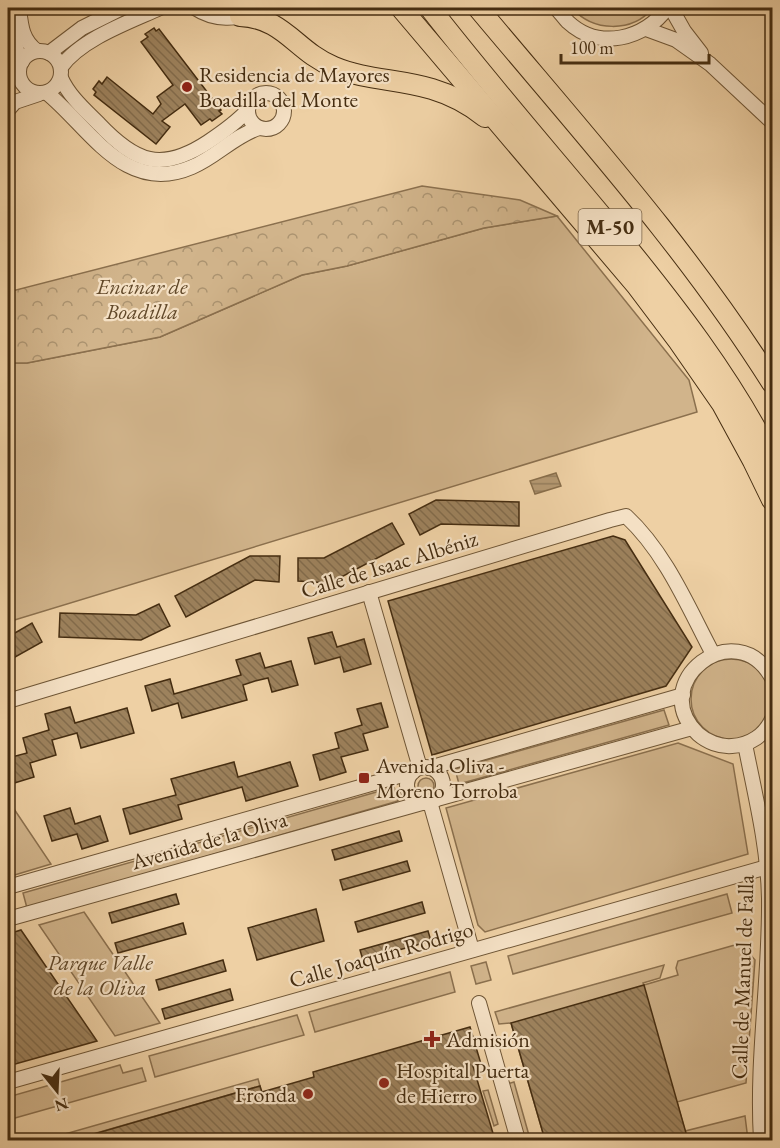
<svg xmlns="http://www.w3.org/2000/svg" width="780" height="1148" font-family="'EB Garamond',serif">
  <defs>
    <pattern id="forest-crowns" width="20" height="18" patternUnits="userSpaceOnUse" patternTransform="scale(1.5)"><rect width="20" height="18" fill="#d1b48b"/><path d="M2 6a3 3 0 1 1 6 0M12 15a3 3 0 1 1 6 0" fill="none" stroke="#ab9370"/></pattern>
    <pattern id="water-rules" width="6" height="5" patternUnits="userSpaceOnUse" patternTransform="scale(1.5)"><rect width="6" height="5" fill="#b59972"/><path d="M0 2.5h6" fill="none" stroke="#957d5c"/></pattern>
    <pattern id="building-back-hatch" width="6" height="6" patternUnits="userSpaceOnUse" patternTransform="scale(1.5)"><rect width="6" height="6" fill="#9d825d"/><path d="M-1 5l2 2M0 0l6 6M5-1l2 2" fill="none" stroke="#826b4b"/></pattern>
  </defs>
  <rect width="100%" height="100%" fill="#eed0a4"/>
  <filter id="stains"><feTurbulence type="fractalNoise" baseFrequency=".00333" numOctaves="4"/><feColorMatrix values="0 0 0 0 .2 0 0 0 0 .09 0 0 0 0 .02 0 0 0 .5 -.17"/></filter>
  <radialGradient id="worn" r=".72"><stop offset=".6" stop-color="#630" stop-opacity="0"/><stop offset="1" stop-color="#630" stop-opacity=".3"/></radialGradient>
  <g fill="#d1b48b" stroke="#8b704e" stroke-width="1.5">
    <path d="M572,8H653C632,33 593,32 572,8Z"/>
    <path d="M557,216L689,380L697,412L8,622V363H27L160,337L302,275L347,266L484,228Z"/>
    <circle cx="731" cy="699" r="40"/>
    <path d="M664,710L669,725L459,784L455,769Z"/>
    <path d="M678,743L733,764L748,854L485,932L478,925L446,808Z"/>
    <circle cx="426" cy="786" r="8"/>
    <path d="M394,787L398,801L27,908L23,893Z"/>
    <path d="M8,800L51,864L8,877Z"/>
    <path d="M727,894L732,913L513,974L508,956Z"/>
    <path d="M84,912L160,1023L115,1036L39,925Z"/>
    <path d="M742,943L745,954L749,953L755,960L746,1083L677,1102L685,1131L745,1116L748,1140H545L511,1023L499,1024L495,1012L664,965L660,978L643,983L644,985L678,975L676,968L678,961Z"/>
    <path d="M486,962L491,980L476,984L471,966Z"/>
    <path d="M450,972L455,992L315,1032L309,1012Z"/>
    <path d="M297,1015L304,1035L155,1077L149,1056Z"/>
    <path d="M120,1065L123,1073L142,1068L146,1081L8,1120V1097Z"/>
    <path d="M258,1079L260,1086L72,1140H44Z"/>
    <path d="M514,1082L530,1139L523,1140L507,1084Z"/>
    <path d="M488,1090L498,1124L494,1126L483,1091Z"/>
  </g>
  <path fill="url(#forest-crowns)" stroke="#8b704e" stroke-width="1.5" d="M422,186L520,200L557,216L484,228L347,266L302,275L160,337L27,363H8V292Z"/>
  <path fill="url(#water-rules)" stroke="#886e4b" stroke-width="1.5" d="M556,473L561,486L535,494L530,481Z"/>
  <g fill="url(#building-back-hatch)" stroke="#452d11" stroke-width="1.5">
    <path d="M154,28L156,31L159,29L221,110L219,111L222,114L212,121L210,119L201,125L185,104L162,121L170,127L156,144L94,95L96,92L93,89L99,81L102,84L107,77L153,114L161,104L157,97L173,85L141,42L148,37L145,34Z"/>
    <path d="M436,500L519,502V526L441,524L420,535L409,514Z"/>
    <path d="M392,523L404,544L330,583L298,581V558H324Z"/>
    <path d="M613,536L625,540L692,647L666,686L432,755L388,601Z"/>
    <path d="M250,556H280L279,582L255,580L186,617L175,596Z"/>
    <path d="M159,604L170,626L141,640L59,637L60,613L136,615Z"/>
    <path d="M32,623L42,642L8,661V637Z"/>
    <path d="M332,632L337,647L364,639L371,664L344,672L340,657L315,664L308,638Z"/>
    <path d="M260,653L265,668L291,661L298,685L272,692L268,678L255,681L243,685L247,700L182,718L178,703L152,711L145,686L170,679L174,694L202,686L241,675L236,660Z"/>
    <path d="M381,703L388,727L363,734L368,750L341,757L346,772L320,780L313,755L339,748L335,733L362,725L357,709Z"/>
    <path d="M70,707L75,723L127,708L134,733L81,748L77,733L52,740L56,755L30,763L34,777L8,785V758L27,753L23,738L49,730L45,714Z"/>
    <path d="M234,762L238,777L290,762L298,786L246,801L242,787L178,805L182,819L130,834L123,809L176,795L171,779Z"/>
    <path d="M70,808L75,824L100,816L108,841L82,849L77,834L52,841L44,816Z"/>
    <path d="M399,831L402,841L335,860L332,850Z"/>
    <path d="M407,861L410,871L343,890L340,880Z"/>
    <path d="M176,894L179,904L112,923L109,913Z"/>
    <path d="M422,902L425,913L358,932L355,922Z"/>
    <path d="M316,909L324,941L257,960L248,928Z"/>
    <path d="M183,923L186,934L118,953L115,943Z"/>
    <path d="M21,930L97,1041L8,1066V934Z"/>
    <path d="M428,931L431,941L363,960L360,950Z"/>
    <path d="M223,960L226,971L159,990L156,980Z"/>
    <path d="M644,985L688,1140H545L511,1023Z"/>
    <path d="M230,989L233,1000L165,1019L162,1009Z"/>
    <path d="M470,1027L481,1064L473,1066L495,1140H80V1138L260,1086L262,1092L314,1077L313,1072Z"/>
  </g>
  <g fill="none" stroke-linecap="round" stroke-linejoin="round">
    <g stroke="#6f5636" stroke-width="16">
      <g id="minor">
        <path d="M9,8C12,26 13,45 22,62"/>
        <path d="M19,8C21,26 22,40 37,51"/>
        <path d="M195,8C213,20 239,22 257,8"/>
        <path d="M556,8C560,12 564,18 568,22C599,51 645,39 667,8"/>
        <path d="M671,8L684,31L701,53"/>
        <path d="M646,29L676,40L710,64L772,122"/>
        <circle cx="40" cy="72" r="21"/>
        <path d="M49,53L82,28L122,8"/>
        <path d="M61,67C81,39 129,22 160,8"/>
        <path d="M61,78C69,96 85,110 99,124C135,162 161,173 208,142C223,132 236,123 248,110"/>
        <circle cx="266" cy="111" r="18"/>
        <path d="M47,93C90,128 125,196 192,167C216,157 234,136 259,128"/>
        <path d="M8,110L15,102L39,94"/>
        <path d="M369,592L420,768"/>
        <path d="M772,678C736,612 645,683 698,734C707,742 720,747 732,746C750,745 765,735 772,719"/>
        <path d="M8,701L610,520L626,516C666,553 688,607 713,654"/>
        <path d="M745,744C755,795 768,846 769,898C770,979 756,1059 761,1140"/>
        <circle cx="425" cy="785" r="18"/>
        <path d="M429,768L683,695"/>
        <path d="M437,799L692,728"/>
        <path d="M430,802L472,950"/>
        <path d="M8,887L413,772"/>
        <path d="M8,919L422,803"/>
        <path d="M479,1003L518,1140"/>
        <path d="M8,1082L767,867"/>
      </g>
    </g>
    <g stroke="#452d11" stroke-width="22">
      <g id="highway">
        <path d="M401,8L636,285L679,342L722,404L753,461L772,500"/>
        <path d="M430,8C489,84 553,157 615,232C673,303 731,377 772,459"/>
        <path d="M478,8C580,130 687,248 772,383"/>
        <path d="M240,16C285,18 295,51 334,67C365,80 400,79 432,89C452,95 469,104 485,117"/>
      </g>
    </g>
    <use href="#minor" stroke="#f4e0c4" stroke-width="14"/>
    <use href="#highway" stroke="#eed0a4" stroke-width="20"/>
  </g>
  <g fill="#8f2418" stroke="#f4e0c4" stroke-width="2">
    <circle cx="187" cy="87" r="6"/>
    <rect x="358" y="772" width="12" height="12" rx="3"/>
    <path d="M429 1030h6v6h6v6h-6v6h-6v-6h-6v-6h6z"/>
    <circle cx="384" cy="1083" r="6"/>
    <circle cx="308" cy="1094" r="6"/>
  </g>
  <g text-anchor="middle" stroke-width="4.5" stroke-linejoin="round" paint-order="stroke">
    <rect fill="#f4e0c4" stroke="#7a6347" stroke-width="1.5" x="578.5" y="209" width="63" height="36" rx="4.5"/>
    <g font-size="21" font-weight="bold" fill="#452d11">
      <text x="610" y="234">M-50</text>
    </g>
    <g font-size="22" fill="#452d11" stroke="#f4e0c4" text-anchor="start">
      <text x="199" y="82">Residencia de Mayores<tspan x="199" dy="25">Boadilla del Monte</tspan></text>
      <text x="376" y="773">Avenida Oliva -<tspan x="376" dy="25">Moreno Torroba</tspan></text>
      <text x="446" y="1047">Admisión</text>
      <text x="396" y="1078">Hospital Puerta<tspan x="396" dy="25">de Hierro</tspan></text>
      <text x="296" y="1102" text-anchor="end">Fronda</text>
    </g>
    <g font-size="22" font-style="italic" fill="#614829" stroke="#f4e0c4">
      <text x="142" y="294">Encinar de<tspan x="142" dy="25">Boadilla</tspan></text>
      <text x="100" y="970">Parque Valle<tspan x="100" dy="25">de la Oliva</tspan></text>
    </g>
    <g font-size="22" fill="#452d11" stroke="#f4e0c4">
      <text transform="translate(389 564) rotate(-17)" y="8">Calle de Isaac Albéniz</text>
      <text transform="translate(209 840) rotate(-16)" y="8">Avenida de la Oliva</text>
      <text transform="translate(381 954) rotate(-16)" y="8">Calle Joaquín Rodrigo</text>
      <text transform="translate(742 977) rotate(-88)" y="8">Calle de Manuel de Falla</text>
    </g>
  </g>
  <rect width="780" height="1148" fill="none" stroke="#eed0a4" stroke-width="30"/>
  <rect x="9" y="9" width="762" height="1130" fill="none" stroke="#452d11" stroke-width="3"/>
  <rect x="15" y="15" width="750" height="1118" fill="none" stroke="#452d11" stroke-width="1.5"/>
  <g transform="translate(57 1091) rotate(162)" stroke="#f4e0c4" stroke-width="4.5" paint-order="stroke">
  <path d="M0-4.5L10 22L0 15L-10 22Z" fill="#452d11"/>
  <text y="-9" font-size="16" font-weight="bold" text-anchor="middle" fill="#452d11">N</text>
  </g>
  <path d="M561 54v9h148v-9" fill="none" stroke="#452d11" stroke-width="3"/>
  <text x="570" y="54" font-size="18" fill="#452d11" stroke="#f4e0c4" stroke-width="4.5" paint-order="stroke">100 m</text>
  <rect width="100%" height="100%" filter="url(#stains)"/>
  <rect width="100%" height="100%" fill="url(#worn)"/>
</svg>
